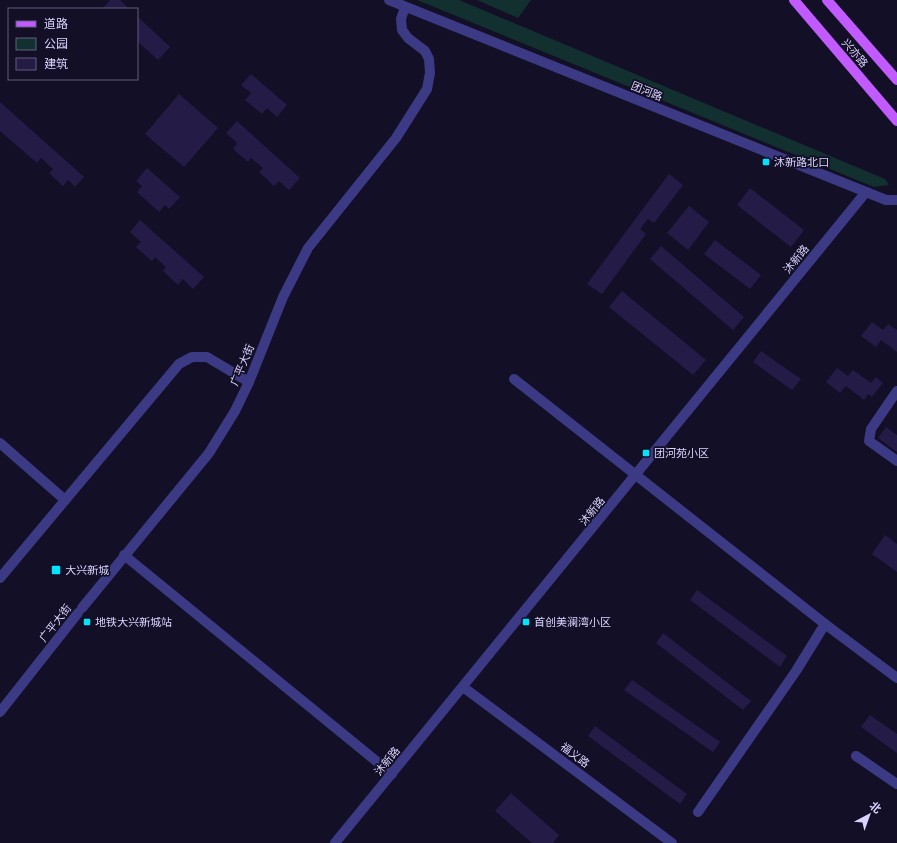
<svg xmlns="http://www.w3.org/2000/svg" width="897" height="843" font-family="'DejaVu Sans','Noto Sans SC',sans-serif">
  <rect width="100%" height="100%" fill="#130f26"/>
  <g fill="#12302f">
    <path d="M417,0H459L885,179L889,185L874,187Z"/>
    <path d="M477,0H531L518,18Z"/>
  </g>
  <g fill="#241b47">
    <path d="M110,0H120L129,9H102Z"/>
    <path d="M137,16L170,47L158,60L137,41Z"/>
    <path d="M251,74L287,105L277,117L267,108L262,114L245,100L251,93L241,85Z"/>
    <path d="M179,94L218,128L184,167L145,134Z"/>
    <path d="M0,102L84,177L75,187L68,180L63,186L49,173L53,169L41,158L37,163L0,131Z"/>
    <path d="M237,121L300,178L289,190L279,181L274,186L259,172L263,168L251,158L248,162L233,149L237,143L226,133Z"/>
    <path d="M147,168L180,197L169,209L165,205L159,212L137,192L142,186L136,181Z"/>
    <path d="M669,174L683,185L654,223L648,219L640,229L646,234L602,294L587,284Z"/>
    <path d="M750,188L804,230L791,247L737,205Z"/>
    <path d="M689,206L709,222L688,250L667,233Z"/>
    <path d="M140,220L204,277L193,289L183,279L178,285L163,271L166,267L155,257L152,261L136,247L141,242L130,232Z"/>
    <path d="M715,240L761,275L750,289L704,254Z"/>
    <path d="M661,246L744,317L733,330L650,259Z"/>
    <path d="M622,291L706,360L693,375L609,307Z"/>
    <path d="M872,322L883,330L888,324L897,330V352L881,340L876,347L861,336Z"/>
    <path d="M761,351L801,379L792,390L753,362Z"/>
    <path d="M837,368L848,376L853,370L871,383L876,377L883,383L872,397L868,394L864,400L846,386L840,393L826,382Z"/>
    <path d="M886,427L897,435V452L878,438Z"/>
    <path d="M885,535L897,544V572L872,554Z"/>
    <path d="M697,590L787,656L780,667L690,600Z"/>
    <path d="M663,633L751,701L743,710L656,643Z"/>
    <path d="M632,680L720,742L713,752L624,690Z"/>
    <path d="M870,715L897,734V753L861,727Z"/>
    <path d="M595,726L687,794L680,804L588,736Z"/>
    <path d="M511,793L559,835L553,843H532L495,811Z"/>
  </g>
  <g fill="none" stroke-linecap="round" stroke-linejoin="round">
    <g stroke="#3d3a85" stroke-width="10">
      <path d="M514,379L825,624"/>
      <path d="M897,391L871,429L869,441L897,461"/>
      <path d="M0,443L65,500"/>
      <path d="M124,555L392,774"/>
      <path d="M463,687L672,843"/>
      <path d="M856,756L897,784"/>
      <path d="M698,812L796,671L825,624L897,678"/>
    </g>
    <g stroke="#3d3a85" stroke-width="10">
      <path d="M389,0L886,200H897"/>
      <path d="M0,578L179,364L192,357H207L249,382"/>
      <path d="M82,608L209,453L235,411L249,382L283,297L308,248L396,138L427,89L430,73L429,59L425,51L408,38L402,30L401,19L405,7"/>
      <path d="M0,712L78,613"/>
      <path d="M335,843L866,192"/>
    </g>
    <g stroke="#c25bff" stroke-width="10">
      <path d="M794,0L897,121"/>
      <path d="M827,0L897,80"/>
    </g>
  </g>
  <g fill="#00e5ff" stroke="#130f26" stroke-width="1.5">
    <rect x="762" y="158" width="8" height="8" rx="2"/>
    <rect x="642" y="449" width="8" height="8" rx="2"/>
    <rect x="51" y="565" width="10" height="10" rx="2"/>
    <rect x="83" y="618" width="8" height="8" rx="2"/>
    <rect x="522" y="618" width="8" height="8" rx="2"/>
  </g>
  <g text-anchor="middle" stroke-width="3.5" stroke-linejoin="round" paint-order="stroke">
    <g font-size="11" fill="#d9d4ff" stroke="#130f26">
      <text transform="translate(855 53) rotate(50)" y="4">兴亦路</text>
      <text transform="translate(647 91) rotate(22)" y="4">团河路</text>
      <text transform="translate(796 259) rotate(-51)" y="4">沐新路</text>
      <text transform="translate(242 365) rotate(-67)" y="4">广平大街</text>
      <text transform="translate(592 511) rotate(-51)" y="4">沐新路</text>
      <text transform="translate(55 623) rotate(-52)" y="4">广平大街</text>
      <text transform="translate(575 755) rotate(37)" y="4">福义路</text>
      <text transform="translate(387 761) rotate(-51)" y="4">沐新路</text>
    </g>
    <g font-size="11" fill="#d9d4ff" stroke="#130f26" text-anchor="start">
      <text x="774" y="166">沐新路北口</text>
      <text x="654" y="457">团河苑小区</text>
      <text x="65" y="574">大兴新城</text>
      <text x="95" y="626">地铁大兴新城站</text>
      <text x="534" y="626">首创美澜湾小区</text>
    </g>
  </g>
  <rect x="8" y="8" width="130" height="72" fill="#130f26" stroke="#625e7d"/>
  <rect x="16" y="21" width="20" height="6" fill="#c25bff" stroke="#625e7d"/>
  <text x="44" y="28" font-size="12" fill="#d9d4ff">道路</text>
  <rect x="16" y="38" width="20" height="12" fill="#12302f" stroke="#625e7d"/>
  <text x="44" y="48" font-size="12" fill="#d9d4ff">公园</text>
  <rect x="16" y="58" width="20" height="12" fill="#241b47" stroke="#625e7d"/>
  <text x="44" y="68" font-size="12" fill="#d9d4ff">建筑</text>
  <g transform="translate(869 815) rotate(41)" stroke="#130f26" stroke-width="3" paint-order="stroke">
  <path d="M0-3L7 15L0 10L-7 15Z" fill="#d9d4ff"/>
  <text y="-6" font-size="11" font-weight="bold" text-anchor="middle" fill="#d9d4ff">北</text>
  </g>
</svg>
